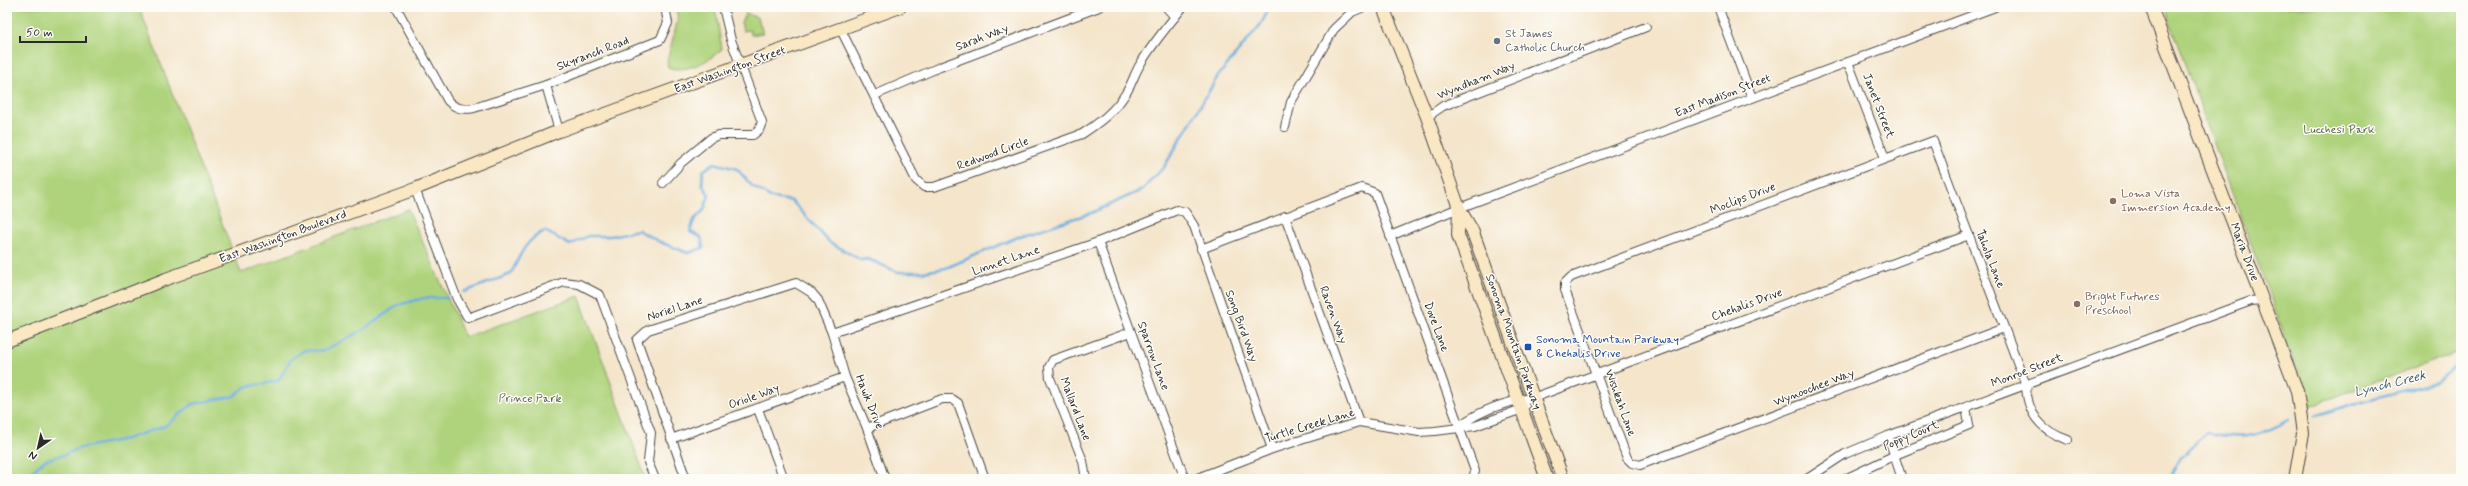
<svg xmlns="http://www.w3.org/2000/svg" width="2468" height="486" font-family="Mynerve,sans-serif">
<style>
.green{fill:#afd37c;stroke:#6d7f54}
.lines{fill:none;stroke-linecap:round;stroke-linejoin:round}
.stream{stroke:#6bade0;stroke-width:2.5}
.street-casing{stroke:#494743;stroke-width:10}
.secondary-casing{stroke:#494743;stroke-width:14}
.street{stroke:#fff;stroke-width:8}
.secondary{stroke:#fae7c3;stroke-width:12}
.worship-dot{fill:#6b7280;stroke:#fdfcf7;stroke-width:1.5}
.education-dot{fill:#8d6e63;stroke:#fdfcf7;stroke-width:1.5}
.transit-dot{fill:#1a4fb4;stroke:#fdfcf7;stroke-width:1.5}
.labels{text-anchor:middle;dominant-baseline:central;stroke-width:3;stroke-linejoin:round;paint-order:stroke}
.worship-label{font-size:12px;fill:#5b616d;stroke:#fdfcf7;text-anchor:start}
.street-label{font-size:12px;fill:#2b2b2b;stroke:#fdfcf7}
.park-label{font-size:12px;fill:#535d43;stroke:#fdfcf7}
.education-label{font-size:12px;fill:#785e54;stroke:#fdfcf7;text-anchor:start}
.transit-label{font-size:12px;fill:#164399;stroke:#fdfcf7;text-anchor:start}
.water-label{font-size:13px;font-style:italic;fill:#455f73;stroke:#fdfcf7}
</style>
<rect width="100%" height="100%" fill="#fdfcf7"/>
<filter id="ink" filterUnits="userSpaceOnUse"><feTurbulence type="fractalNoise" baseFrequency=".025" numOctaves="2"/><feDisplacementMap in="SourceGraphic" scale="8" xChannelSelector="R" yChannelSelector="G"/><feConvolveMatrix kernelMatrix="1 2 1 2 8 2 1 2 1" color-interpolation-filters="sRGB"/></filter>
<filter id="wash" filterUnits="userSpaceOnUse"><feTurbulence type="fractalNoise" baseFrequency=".012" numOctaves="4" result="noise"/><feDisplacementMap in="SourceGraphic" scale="16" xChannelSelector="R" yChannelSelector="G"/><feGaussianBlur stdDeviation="0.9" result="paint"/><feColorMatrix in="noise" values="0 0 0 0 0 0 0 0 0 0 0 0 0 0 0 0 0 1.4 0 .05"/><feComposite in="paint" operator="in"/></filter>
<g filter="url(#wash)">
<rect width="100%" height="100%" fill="#f4e5cb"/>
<g class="green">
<polygon points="7,7 139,7 241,273 408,209 465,337 579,296 646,479 19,479 7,464"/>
<path d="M 676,7 L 715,7 L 722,49 C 710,61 684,74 668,67 L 667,61 L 678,19 Z"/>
<polygon points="2164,7 2461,7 2461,351 2310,406"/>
<polygon points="746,13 758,18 763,33 751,35 750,30 743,31 741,22"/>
</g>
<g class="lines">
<g class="stream">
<path d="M 464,292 L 511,274 C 520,255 525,240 545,231 L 570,245 L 588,236 L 611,236 L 638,230 L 660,242 L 688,253 L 703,248 L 701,237 L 690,232 L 694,220 L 704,210 L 709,195 L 702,184 L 703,171 L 714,163 L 737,169 L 752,186 L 772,198 L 792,201 L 829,242 L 861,260 L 868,259 L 898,272 L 923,272 L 946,268 L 1020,236 L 1091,213 L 1142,190 L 1164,167 L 1218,76 L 1261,24 L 1270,7"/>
<polyline points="2315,416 2362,401 2438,382 2461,358"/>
<polyline points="7,477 25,478 45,460 64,455 80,448 126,439 165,426 193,404 234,396 245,387 278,381 291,359 305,350 323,351 363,330 398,305 424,298 448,298"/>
<path d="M 2169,479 L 2180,459 L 2205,433 C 2244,439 2254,439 2289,420"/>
</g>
</g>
</g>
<g filter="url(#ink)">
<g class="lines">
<defs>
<g id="street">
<path d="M 396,7 L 448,101 C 456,109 463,110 474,108 L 546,85"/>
<polyline points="1166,7 1175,17"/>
<polyline points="1718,7 1752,98"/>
<path d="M 841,30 L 916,180 L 924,187 L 934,187 L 1082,134 C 1099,123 1115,111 1126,93 C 1132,84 1135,72 1141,63 C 1153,43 1168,25 1183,7"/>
<polyline points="1848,62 1885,158"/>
<polyline points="875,95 940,67 1099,7"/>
<polyline points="1427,117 1443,106 1646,27"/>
<polyline points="1285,127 1291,102 1334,29 1352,12 1364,7"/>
<polyline points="559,131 546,85 660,40 668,23 665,7"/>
<polyline points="663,183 681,163 711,138 719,135 753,135 759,130 762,122 731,40 723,7"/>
<polyline points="415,189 457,299 468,318 564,282 579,284 600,295 651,433 648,462 655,479"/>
<polyline points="1285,216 1359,422"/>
<polyline points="1390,236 1459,208 1995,7"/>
<polyline points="1098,242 1185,479"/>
<polyline points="1201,249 1362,188 1375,193 1475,471 1473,479"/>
<path d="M 2004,328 L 1640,465 L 1632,463 L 1627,458 L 1565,290 L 1565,283 L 1571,277 L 1933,141 L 2026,385 C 2027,414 2041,431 2068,440"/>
<polyline points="832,333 1098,242 1177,210 1185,212 1194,226 1272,449"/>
<polyline points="758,409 784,479"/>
<path d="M 1459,426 C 1480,411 1507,401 1533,398 L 1969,235"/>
<polyline points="867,428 942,399 952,399 958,403 985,479"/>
<polyline points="1888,436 1902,479"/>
<polyline points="671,439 845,377"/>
<polyline points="686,479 637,340 648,330 796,283 812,293 818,300 832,333 845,377 867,428 885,479"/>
<polyline points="1086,479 1083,461 1050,378 1049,367 1053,360 1131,332"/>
<polyline points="1195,479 1272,449 1359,422 1419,432 1435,431 1475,426 1522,409 1525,406"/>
<polyline points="1807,479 1845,454 1888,436 2251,301 2262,300"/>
<polyline points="1845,479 1895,455 1969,425 1966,407"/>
</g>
<g id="secondary">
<polyline points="1383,7 1427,117 1459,208 1472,230 1563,479"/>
<polyline points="2151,7 2297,391 2303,433 2295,479"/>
<polyline points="1459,209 1458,235 1547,479"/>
<polyline points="7,341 166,279 415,189 559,131 900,7"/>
</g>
</defs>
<use href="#street" class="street-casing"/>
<use href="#secondary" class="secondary-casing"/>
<use href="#street" class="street"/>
<use href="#secondary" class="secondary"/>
</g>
</g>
<circle class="worship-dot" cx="1497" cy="41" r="4"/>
<g class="education-dot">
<circle cx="2113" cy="201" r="4"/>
<circle cx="2077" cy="304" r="4"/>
</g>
<rect class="transit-dot" x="1524" y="343" width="8" height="8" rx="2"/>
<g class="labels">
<g class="worship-label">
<text x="1505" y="34">St James<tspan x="1505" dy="14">Catholic Church</tspan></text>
</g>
<g class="street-label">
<text transform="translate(982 38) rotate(-21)">Sarah Way</text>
<text transform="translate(593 54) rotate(-21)">Skyranch Road</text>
<text transform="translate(730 70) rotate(-20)">East Washington Street</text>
<text transform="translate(1476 81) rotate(-22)">Wyndham Way</text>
<text transform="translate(1723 96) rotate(-21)">East Madison Street</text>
<text transform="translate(1878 106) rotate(69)">Janet Street</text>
<text transform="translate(993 154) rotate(-20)">Redwood Circle</text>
<text transform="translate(1743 199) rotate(-21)">Moclips Drive</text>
<text transform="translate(283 237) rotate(-20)">East Washington Boulevard</text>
<text transform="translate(2244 252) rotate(69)">Maria Drive</text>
<text transform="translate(1990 259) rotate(69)">Tahola Lane</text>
<text transform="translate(1006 261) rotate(-19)">Linnet Lane</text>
<text transform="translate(1747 305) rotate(-20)">Chehalis Drive</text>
<text transform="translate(675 309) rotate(-18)">Noriel Lane</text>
<text transform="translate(1333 315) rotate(70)">Raven Way</text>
<text transform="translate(1241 326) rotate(70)">Song Bird Way</text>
<text transform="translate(1436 327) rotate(70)">Dove Lane</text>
<text transform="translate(1513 342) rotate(70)">Sonoma Mountain Parkway</text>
<text transform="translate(1153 356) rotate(70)">Sparrow Lane</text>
<text transform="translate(2027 371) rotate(-21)">Monroe Street</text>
<text transform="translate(1814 388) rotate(-21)">Wynoochee Way</text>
<text transform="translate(754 397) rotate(-20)">Oriole Way</text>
<text transform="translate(869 402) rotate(68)">Hawk Drive</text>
<text transform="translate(1620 403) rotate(70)">Wishkah Lane</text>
<text transform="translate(1075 409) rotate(69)">Mallard Lane</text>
<text transform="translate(1310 426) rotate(-17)">Turtle Creek Lane</text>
<text transform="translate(1911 436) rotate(-23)">Poppy Court</text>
</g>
<g class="park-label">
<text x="2339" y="130">Lucchesi Park</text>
<text x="530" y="399">Prince Park</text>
</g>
<g class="education-label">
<text x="2121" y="194">Loma Vista<tspan x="2121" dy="14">Immersion Academy</tspan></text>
<text x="2085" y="297">Bright Futures<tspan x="2085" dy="14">Preschool</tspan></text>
</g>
<g class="transit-label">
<text x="1536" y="340">Sonoma Mountain Parkway<tspan x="1536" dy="14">&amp; Chehalis Drive</tspan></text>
</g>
<g class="water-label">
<text transform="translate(2390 384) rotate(-14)">Lynch Creek</text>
</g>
</g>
<rect width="2468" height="486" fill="none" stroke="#fdfcf7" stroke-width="24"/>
<g transform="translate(38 448) rotate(214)" stroke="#fdfcf7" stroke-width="3" paint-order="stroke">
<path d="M0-3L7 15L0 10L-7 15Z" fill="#2b2b2b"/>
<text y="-6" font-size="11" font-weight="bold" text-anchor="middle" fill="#2b2b2b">N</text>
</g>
<path d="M20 36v6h66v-6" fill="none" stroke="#2b2b2b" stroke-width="2"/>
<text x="26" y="36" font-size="12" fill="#2b2b2b" stroke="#fdfcf7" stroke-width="3" paint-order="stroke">50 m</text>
</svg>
